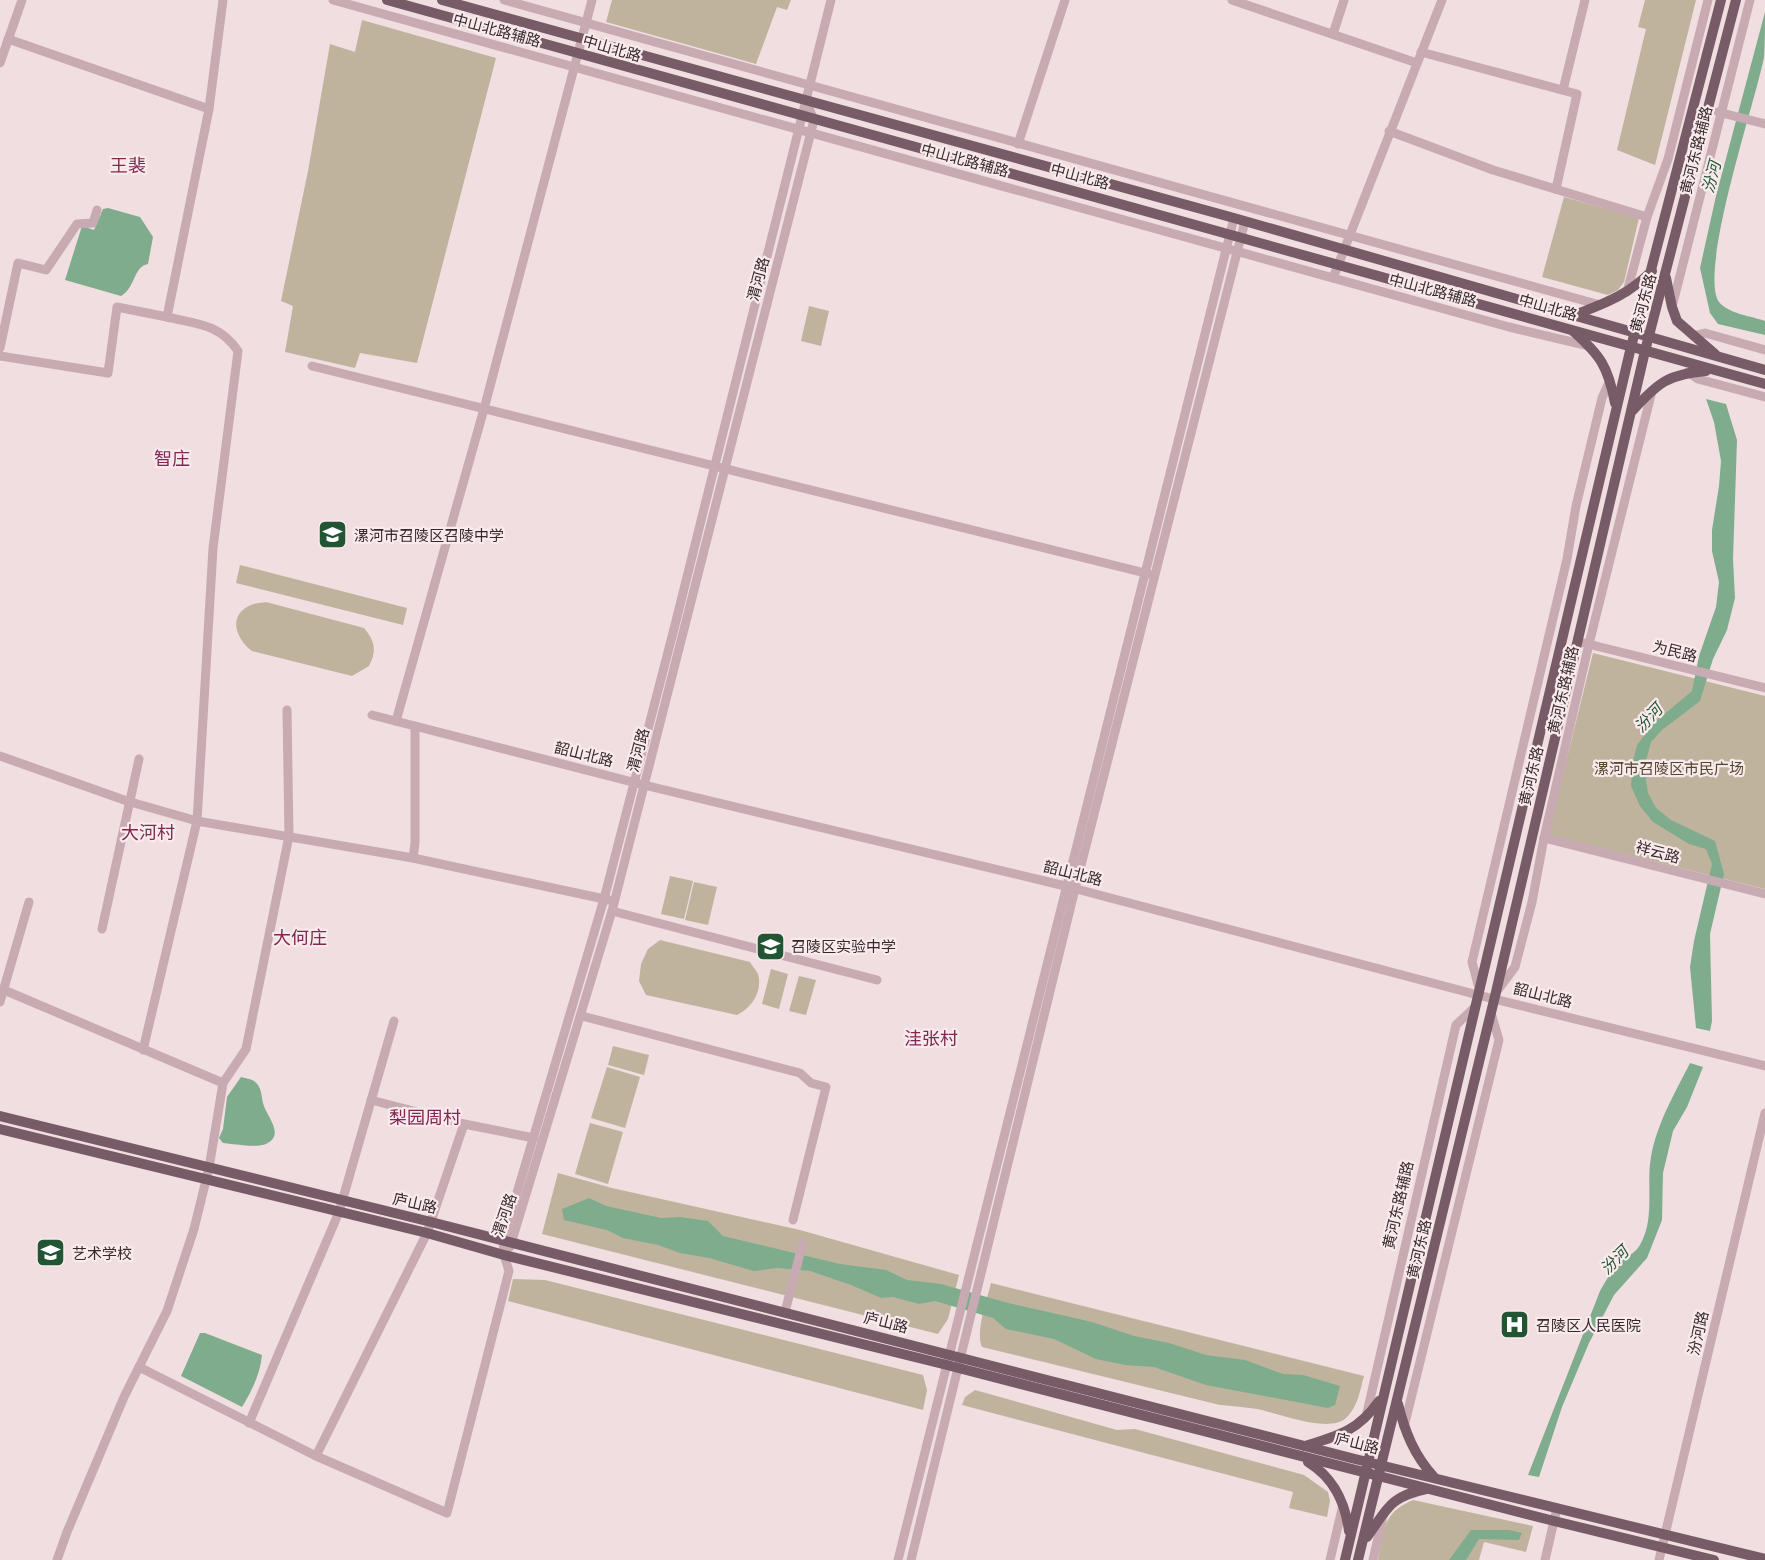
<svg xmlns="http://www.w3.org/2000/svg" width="1765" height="1560" font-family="'Archivo Narrow','Noto Sans SC',sans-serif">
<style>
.green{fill:#bfb39e}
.water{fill:#7eac8d}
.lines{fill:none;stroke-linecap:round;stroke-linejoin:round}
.minor{stroke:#c8aab2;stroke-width:9}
.major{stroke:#775b66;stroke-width:10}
.labels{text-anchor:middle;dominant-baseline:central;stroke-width:4.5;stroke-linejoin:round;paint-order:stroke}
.street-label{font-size:15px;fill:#36292e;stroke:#f9eaec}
.poi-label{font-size:15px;fill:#36292e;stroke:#f9eaec;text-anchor:start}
.park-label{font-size:15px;fill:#53462e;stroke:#f9eaec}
.water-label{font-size:16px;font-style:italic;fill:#215533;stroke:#f9eaec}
.quarter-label{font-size:18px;fill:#802752;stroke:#f9eaec}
</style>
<rect width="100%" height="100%" fill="#f1dee1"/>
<g class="green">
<polygon points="612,0 791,0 787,10 777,7 756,64 606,22"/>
<polygon points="1645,0 1696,0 1655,165 1617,150 1646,29 1638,27"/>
<polygon points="362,20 496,58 417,363 360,353 355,368 285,352 293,306 281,301 308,171 330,44 355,52"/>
<polygon points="1564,197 1639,218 1624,282 1618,290 1608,295 1542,277"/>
<polygon points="809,306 829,311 821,346 801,341"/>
<polygon points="240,565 407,608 403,625 236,583"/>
<path d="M 266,602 L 364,628 C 375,641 377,651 369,666 L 352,676 L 252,651 C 237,640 228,618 247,607 C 253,603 260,603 266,602 Z"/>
<polygon points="1593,653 1765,696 1765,889 1548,835"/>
<polygon points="670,876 693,881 684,919 661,914"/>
<polygon points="694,882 717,887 708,925 685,920"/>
<path d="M 660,940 L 750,962 C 752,966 757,971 758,974 C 763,992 751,1008 737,1015 L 646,995 L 639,981 L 641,964 L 648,949 Z"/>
<polygon points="771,969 788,974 779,1009 762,1004"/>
<polygon points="799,976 816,980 806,1015 789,1011"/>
<polygon points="613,1046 649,1055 644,1075 608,1065"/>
<polygon points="607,1067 640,1077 625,1128 591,1118"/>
<polygon points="590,1123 623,1132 608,1184 575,1174"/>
<polygon points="558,1173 612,1188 800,1230 959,1275 948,1319 938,1334 542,1234"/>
<polygon points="513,1279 545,1280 923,1375 927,1390 923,1410 508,1301"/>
<path d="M 991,1283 L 1364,1376 C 1360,1390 1358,1407 1346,1418 C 1329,1434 1278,1413 1257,1409 C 1245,1407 1232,1406 1220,1405 L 982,1347 C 975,1332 987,1300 991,1283 Z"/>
<polygon points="975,1390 1117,1430 1135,1429 1304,1475 1328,1492 1330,1501 1327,1517 1289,1508 1293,1492 962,1405 965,1397"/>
<path d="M 1413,1500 L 1533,1526 L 1526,1552 L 1484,1542 L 1479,1560 L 1378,1560 C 1384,1530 1382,1513 1413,1500 Z"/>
</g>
<g class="water">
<path d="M 1765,12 C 1765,26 1765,43 1764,57 C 1756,100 1698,271 1719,302 C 1729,314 1751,316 1765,321 L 1765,335 L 1718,324 L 1710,313 L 1700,268 L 1716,196 Z"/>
<path d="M 108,208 L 140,217 L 153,237 L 148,264 C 133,267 136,287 121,296 L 65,280 L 82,226 L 94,230 L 103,209 Z"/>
<polygon points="1706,399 1726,404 1737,440 1733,559 1735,598 1727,630 1713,659 1700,701 1662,730 1651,742 1644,768 1648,793 1656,808 1671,820 1715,841 1724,874 1710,934 1712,1021 1710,1031 1696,1028 1690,967 1694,941 1712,864 1706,849 1689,844 1653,822 1640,806 1631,786 1633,761 1637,745 1655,722 1692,691 1699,656 1716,607 1719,582 1712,551 1712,530 1719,486 1721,461 1714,422"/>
<path d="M 1690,1063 L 1703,1067 L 1687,1107 L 1673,1131 L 1663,1173 L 1662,1220 L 1647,1258 L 1614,1295 L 1589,1343 L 1562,1407 L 1539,1477 L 1528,1475 L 1600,1291 C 1606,1281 1612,1269 1621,1261 C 1629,1255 1636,1253 1641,1243 C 1655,1218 1646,1184 1651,1157 C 1657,1123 1675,1093 1690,1063 Z"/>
<path d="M 241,1077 C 245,1078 251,1079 254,1081 C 262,1087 261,1095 263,1103 C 266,1116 286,1135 266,1144 C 257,1148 233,1144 223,1143 L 219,1138 L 223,1129 L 227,1097 Z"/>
<polygon points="589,1198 606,1206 661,1218 680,1217 708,1221 723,1236 840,1264 886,1270 907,1280 941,1284 1008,1303 1092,1322 1134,1336 1169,1343 1206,1355 1245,1360 1283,1374 1303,1375 1340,1386 1335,1405 1328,1408 1206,1385 1154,1367 1125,1365 1096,1359 1054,1339 1006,1329 993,1318 935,1301 919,1304 893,1297 881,1298 851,1285 810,1271 777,1268 754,1271 709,1258 680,1253 658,1245 623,1238 607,1230 564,1220 562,1209"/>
<path d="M 200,1333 L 205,1333 L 262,1355 C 260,1374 252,1391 242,1407 L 181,1376 Z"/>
<polygon points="1471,1530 1509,1530 1522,1533 1519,1540 1479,1539 1466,1560 1449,1560"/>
</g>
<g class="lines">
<g class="minor">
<polyline points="333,0 1509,327 1589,346"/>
<polyline points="504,0 1600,305"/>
<polyline points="1232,0 1417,63"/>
<polyline points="1333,34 1344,0"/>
<polyline points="8,39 209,109"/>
<polyline points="1421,52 1577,94 1556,189"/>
<polyline points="0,63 22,0"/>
<polyline points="1563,90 1585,0"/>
<polyline points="1718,112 1765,124"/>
<polyline points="1389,131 1493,170 1647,217"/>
<polyline points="1018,144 1065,0"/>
<polyline points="1333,278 1442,0"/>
<polyline points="1627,292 1647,217 1668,159 1708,0"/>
<polyline points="1672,307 1750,0"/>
<polyline points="1693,336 1705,333 1765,350"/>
<polyline points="0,348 18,263 46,270 77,224 93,223 97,210"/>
<polyline points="0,356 108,373 117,307 167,317 209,109 223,0"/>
<polyline points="312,366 1149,574"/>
<polyline points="1688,372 1698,379 1765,397"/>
<polyline points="1584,643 1765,688"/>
<polyline points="372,715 644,785 1065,886 1478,995 1765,1066"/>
<polyline points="396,721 484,409 592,0"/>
<polyline points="0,756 127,801 197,821 413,858 609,900"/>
<polyline points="1544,838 1765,894"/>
<polyline points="413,858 415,843 415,726"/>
<polyline points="612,911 877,980"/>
<polyline points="102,929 139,759"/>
<polyline points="1479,988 1472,962 1567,559 1576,506 1602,398 1610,380"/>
<polyline points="4,990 223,1083"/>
<polyline points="1497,991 1515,967 1532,902 1544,838 1589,644 1652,391"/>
<polyline points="0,1002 29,902"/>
<polyline points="582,1016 800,1073 811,1083 826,1087 793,1220"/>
<path d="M 143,1050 L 197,821 L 213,548 L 238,351 C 220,324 197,324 167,317"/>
<polyline points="371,1100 464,1124 534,1138"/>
<polyline points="510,1247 612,911 814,120 806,101"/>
<polyline points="785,1312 803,1242"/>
<polyline points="139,1367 316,1456 447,1513 509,1271 504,1255 503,1240 604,899 675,625 831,0"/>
<polyline points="1366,1417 1456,1025 1475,1007"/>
<polyline points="249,1423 339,1212 394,1021"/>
<polyline points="1404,1427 1499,1040 1491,1013"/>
<polyline points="316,1456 427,1233 464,1124"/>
<polyline points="57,1560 67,1532 124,1397 167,1311 194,1229 209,1168 223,1083 246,1049 289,836 287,710"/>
<polyline points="898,1560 1234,218"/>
<polyline points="911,1560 1075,889 1245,221"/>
<polyline points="1330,1560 1343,1505"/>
<polyline points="1373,1560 1383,1516"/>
<polyline points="1545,1560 1557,1508"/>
<polyline points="1659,1560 1765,1113"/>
</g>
<g class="major">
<path d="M 387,0 C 846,129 1307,253 1765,384"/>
<polyline points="442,0 1234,218 1765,370"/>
<polyline points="1666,278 1672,307 1677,321 1715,354"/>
<path d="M 1575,315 C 1608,302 1626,296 1652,271"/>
<path d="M 1573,331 C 1600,355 1608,366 1615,403"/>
<path d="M 1633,410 C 1658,383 1668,374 1706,371"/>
<polyline points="0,1116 431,1222 1355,1459 1765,1559"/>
<polyline points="0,1129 427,1233 504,1255 947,1365 1554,1521 1714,1560"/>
<path d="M 1398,1404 C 1405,1432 1414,1455 1434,1477"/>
<path d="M 1305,1446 C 1338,1436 1358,1431 1379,1401"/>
<path d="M 1308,1462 C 1334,1478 1345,1502 1349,1531"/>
<path d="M 1367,1537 C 1388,1508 1389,1497 1426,1489"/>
<polyline points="1345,1560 1631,347 1721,0"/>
<polyline points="1358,1560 1496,992 1645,351 1736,0"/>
</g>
</g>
<defs>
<symbol id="school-square" viewBox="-11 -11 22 22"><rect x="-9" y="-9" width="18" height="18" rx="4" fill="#215533" stroke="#f9eaec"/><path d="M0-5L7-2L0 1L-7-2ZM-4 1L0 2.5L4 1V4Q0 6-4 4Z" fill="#fff"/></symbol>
<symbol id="hospital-square" viewBox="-11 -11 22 22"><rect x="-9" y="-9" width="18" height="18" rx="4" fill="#215533" stroke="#f9eaec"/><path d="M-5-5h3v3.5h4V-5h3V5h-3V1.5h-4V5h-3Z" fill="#fff"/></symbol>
</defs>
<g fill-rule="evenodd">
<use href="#school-square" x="316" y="518" width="33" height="33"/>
<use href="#school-square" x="754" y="930" width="33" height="33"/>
<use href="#school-square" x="34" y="1236" width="33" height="33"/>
<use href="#hospital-square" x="1498" y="1308" width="33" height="33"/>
</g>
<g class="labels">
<g class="street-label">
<text transform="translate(497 30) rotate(15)">中山北路辅路</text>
<text transform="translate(612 48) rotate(16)">中山北路</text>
<text transform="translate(1696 150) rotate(-76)">黄河东路辅路</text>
<text transform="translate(965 160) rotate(15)">中山北路辅路</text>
<text transform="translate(1080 176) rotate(15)">中山北路</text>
<text transform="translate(758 279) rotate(-75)">渭河路</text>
<text transform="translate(1433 290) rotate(15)">中山北路辅路</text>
<text transform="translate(1643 303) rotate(-75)">黄河东路</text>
<text transform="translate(1548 307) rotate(16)">中山北路</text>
<text transform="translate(1675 651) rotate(14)">为民路</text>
<text transform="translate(1563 690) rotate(-77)">黄河东路辅路</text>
<text transform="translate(638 750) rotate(-75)">渭河路</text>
<text transform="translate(584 754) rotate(14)">韶山北路</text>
<text transform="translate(1531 776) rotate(-77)">黄河东路</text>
<text transform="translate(1658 852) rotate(15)">祥云路</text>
<text transform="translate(1073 873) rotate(14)">韶山北路</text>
<text transform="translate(1543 995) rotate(14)">韶山北路</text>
<text transform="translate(415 1203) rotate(13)">庐山路</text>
<text transform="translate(1398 1205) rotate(-77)">黄河东路辅路</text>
<text transform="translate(504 1215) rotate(-71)">渭河路</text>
<text transform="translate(1419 1249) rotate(-77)">黄河东路</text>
<text transform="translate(886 1322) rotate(14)">庐山路</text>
<text transform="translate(1698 1333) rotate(-77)">汾河路</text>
<text transform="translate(1357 1443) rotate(14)">庐山路</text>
</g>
<g class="poi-label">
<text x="354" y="535">漯河市召陵区召陵中学</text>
<text x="791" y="946">召陵区实验中学</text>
<text x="72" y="1253">艺术学校</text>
<text x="1536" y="1325">召陵区人民医院</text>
</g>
<g class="park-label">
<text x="1669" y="768">漯河市召陵区市民广场</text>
</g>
<g class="water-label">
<text transform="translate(1711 177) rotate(-75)">汾河</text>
<text transform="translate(1648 718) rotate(-47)">汾河</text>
<text transform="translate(1614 1260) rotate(-45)">汾河</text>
</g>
<g class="quarter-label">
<text x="128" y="165">王裴</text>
<text x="172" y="458">智庄</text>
<text x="148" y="832">大河村</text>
<text x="300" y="937">大何庄</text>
<text x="931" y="1038">洼张村</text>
<text x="425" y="1117">梨园周村</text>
</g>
</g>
</svg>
